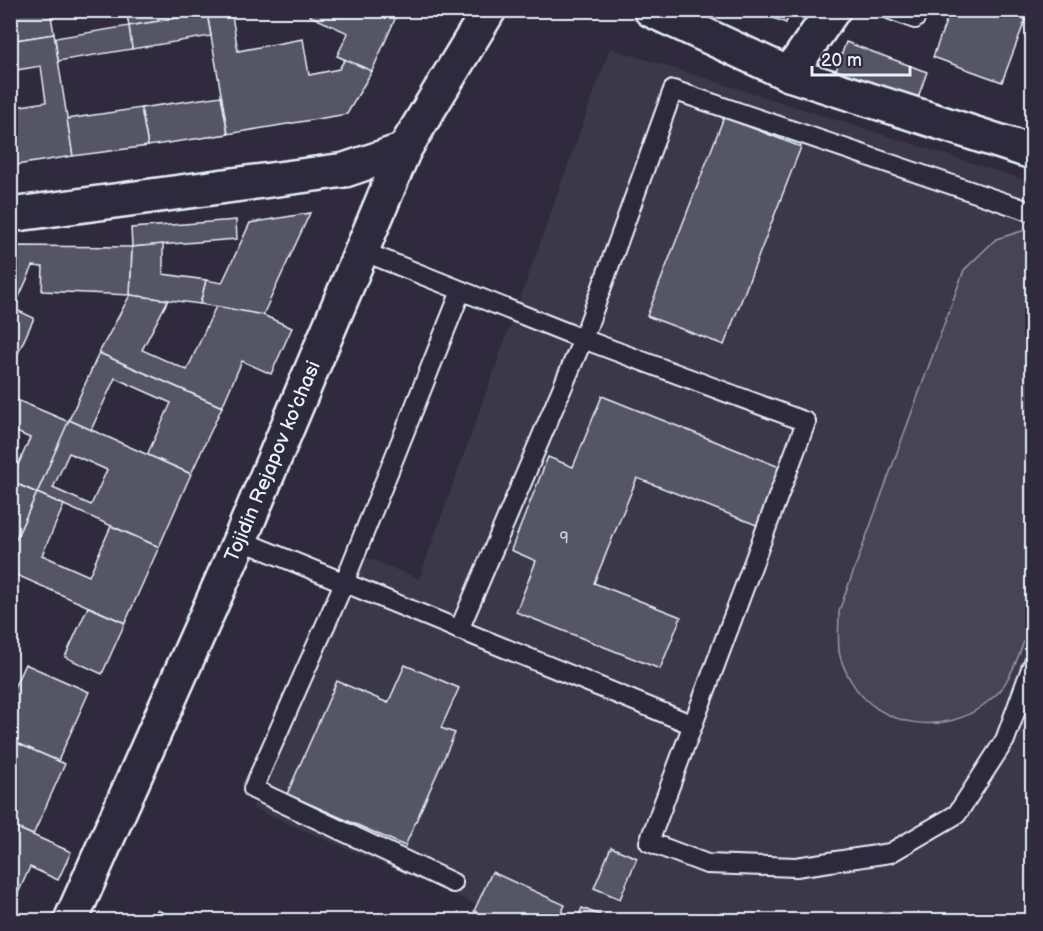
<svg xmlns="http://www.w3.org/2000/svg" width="1043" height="931" font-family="'Balsamiq Sans',sans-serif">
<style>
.built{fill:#3b3749}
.green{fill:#464455;stroke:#979aa6;stroke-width:1.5}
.building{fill:#575565;stroke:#e8f1f8;stroke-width:1.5;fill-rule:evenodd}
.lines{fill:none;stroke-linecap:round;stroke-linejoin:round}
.service-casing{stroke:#e8f1f8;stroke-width:22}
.minor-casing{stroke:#e8f1f8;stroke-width:38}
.tertiary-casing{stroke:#e8f1f8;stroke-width:38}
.service{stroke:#2f2a3d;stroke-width:18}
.minor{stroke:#2f2a3d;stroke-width:33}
.tertiary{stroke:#2f2a3d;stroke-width:33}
.labels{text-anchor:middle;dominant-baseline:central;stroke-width:4.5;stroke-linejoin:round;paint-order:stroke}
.number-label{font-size:16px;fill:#c4cad3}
.street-label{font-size:20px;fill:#e8f1f8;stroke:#2f2a3d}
</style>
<rect width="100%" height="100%" fill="#2f2a3d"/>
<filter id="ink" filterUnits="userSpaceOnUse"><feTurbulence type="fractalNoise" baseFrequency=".0167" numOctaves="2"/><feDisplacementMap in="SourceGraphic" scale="12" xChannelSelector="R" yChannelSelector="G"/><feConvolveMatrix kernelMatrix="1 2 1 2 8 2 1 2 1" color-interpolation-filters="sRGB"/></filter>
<g filter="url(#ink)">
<polygon class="built" points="610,48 1032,182 1032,920 512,920 252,808 359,554 419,579"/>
<path class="green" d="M 1032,228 L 1032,616 C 1024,641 1016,669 1000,691 C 996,695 991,699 986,703 C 946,737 878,728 851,681 C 847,674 842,664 840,656 C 837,646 839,623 839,611 L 964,270 L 996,239 Z"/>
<g class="building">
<polygon points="10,10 50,10 54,34 10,41"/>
<polygon points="126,10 207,10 207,13 129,26"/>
<polygon points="222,10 231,10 238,51 303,39 309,75 339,69 345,59 372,71 347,114 228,134 207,13"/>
<polygon points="313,10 399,10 372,71 337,56 348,33 310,16"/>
<polygon points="753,10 791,10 786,23"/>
<polygon points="950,10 1029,10 1002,82 933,57"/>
<polygon points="207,13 211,36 132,49 129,26"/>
<polygon points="129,26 132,49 58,61 55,38"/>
<polygon points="54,34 73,156 10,166 10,108 46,102 41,66 10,71 10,41"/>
<polygon points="846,42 927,72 916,103 835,73"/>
<polygon points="221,96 228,134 148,146 141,108"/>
<polygon points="141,108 148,146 73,156 67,119"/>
<polygon points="724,117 801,147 724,345 647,316"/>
<polygon points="310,213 263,315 200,304 206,280 222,283 250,223"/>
<polygon points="236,220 237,239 132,247 131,228"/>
<polygon points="163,244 163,274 206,280 200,304 130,295 132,247"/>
<polygon points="16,246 132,247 130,295 42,291 43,267 33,266 14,308 10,307 10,259"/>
<polygon points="130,295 168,300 142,350 187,370 216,306 263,315 292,328 271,374 242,361 222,407 99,353"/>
<polygon points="10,307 34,318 10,371"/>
<polygon points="99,353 222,407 191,474 147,455 171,403 115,378 91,430 69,420"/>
<polygon points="602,396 782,468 759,526 637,478 594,583 681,617 660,669 516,612 536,561 511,550 548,457 573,467"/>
<polygon points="10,397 69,422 37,493 11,481 30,438 10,429"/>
<path d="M 69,420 L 191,474 L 159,547 L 37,493 ZM 69,453 L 107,470 L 91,505 L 53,488 Z"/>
<polygon points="10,481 37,493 10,552"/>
<polygon points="37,493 64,505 42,555 89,576 111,526 159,547 125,623 10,572 10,552"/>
<polygon points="88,607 125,623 102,674 65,657"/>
<polygon points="25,664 89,692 58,761 10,740 10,691 12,692"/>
<polygon points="405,665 459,688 441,728 455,733 405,846 287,794 337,681 388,703"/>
<polygon points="10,740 65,764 33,835 10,825"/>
<polygon points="10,825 71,852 58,880 30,867 10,911"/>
<polygon points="611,847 637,858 620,899 594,888"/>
<polygon points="492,872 565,905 558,920 496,920 474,911"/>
<polygon points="582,908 612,920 577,920"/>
<polygon points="157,910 181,920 153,920"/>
</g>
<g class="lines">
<defs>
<g id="service">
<polyline points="891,10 915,19 918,10"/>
<polyline points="1032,212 673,90 583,339 806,422 649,842 707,864 796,867 890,853 957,814 1005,740 1032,666"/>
<polyline points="362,251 583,339 459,630"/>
<polyline points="240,540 693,725"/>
<polyline points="453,883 253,789 344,583 461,291"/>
</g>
<g id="minor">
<polyline points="651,10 789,74 1032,152"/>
<polyline points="789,74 833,10"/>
<polyline points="10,215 345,170 404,150"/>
</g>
<g id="tertiary">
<path id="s1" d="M 71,920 L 240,540 L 404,150 L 489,10"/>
</g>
</defs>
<use href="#service" class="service-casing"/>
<use href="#minor" class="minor-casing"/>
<use href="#tertiary" class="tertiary-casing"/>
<use href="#service" class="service"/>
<use href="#minor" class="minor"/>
<use href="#tertiary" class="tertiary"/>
</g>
</g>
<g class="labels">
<g class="number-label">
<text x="564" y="538">9</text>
</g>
<g class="street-label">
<text stroke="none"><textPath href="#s1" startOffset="501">Tojidin Rejapov ko'chasi</textPath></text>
</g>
</g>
<rect width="1043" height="931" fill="none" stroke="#2f2a3d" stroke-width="36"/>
<rect x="18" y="18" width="1007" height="895" fill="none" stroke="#e8f1f8" stroke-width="2" filter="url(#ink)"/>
<path d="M812 66v9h98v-9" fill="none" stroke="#e8f1f8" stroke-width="3"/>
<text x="821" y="66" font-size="18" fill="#e8f1f8" stroke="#2f2a3d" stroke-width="4.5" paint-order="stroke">20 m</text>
</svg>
